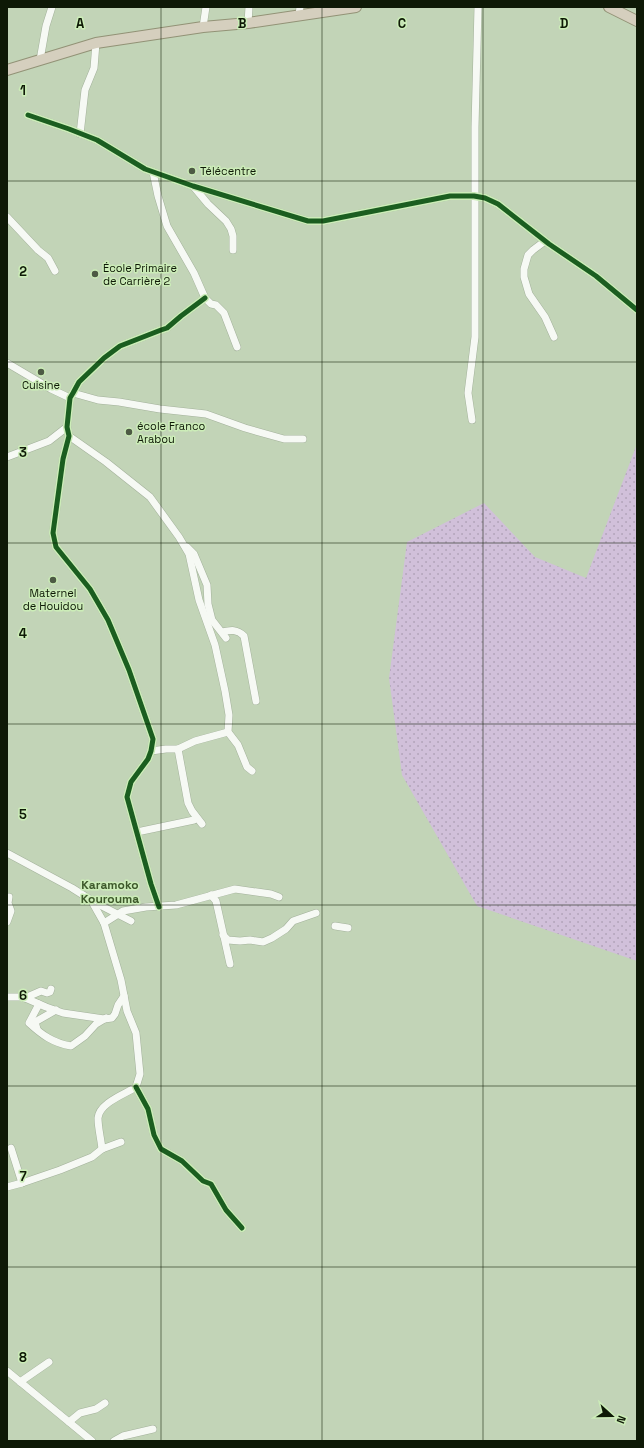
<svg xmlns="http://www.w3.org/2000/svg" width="644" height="1448" font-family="'Space Grotesk',sans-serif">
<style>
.grass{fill:url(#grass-dots)}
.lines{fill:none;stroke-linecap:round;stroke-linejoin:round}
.minor-casing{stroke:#a3b19b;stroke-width:8}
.highway-casing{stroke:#929276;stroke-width:12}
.minor{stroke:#f6f9f4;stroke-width:7}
.highway{stroke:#d5cfbe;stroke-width:10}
.cycleway-casing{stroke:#ccedb8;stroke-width:8}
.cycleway{stroke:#1b5e20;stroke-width:5}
.grid{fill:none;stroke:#0e1906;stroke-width:1;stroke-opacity:0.55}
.poi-dot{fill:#4d5a44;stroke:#ccedb8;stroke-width:1.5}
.labels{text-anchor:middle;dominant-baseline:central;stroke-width:3;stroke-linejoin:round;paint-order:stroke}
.poi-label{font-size:11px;fill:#0e1906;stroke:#ccedb8;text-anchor:start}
.neighbourhood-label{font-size:12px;font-weight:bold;fill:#3e592b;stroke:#ccedb8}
.grid-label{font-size:13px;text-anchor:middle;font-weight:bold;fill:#0e1906;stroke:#ccedb8;stroke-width:3;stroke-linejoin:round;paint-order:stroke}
</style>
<defs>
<pattern id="grass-dots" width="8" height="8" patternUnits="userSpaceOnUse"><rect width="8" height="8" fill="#d1c0da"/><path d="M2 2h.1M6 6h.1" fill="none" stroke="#b2a4ba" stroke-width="1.8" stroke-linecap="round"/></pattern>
</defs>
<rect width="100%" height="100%" fill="#c2d4b7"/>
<polygon class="grass" points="637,444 637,961 477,906 402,775 389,678 407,542 484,503 535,557 586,578"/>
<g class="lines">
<defs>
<g id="minor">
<polyline points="299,15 300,7"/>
<polyline points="248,23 249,7"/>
<polyline points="203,27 206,7"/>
<polyline points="40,60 46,26 52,7"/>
<polyline points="28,115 69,129 97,140 145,169 193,186 308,221 323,221 450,196 474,196 485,198 498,204 549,244 596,276 637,310"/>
<polyline points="80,134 85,90 94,68 96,43"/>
<polyline points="153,172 158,196 167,226 194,273 205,298 211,304 216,305 224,313 237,347"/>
<polyline points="193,186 208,204 226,221 231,229 233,236 233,250"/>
<polyline points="7,217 38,250 48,258 55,271"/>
<polyline points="545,241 533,250 528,255 524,269 524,277 529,294 545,317 554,337"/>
<polyline points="7,363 51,389 70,398"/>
<polyline points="73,393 98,400 119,402 160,409 206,414 245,428 284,439 303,439"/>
<polyline points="472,420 468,393 475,337 475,127 478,7"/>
<polyline points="69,436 106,462 150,497 179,537 189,554 199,600 215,645 225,691 229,715 228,732 238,745 247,767 252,771"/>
<polyline points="7,457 49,441 67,427"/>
<polyline points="187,547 194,554 207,585 208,604 212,620 226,638"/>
<path d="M 222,632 C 231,630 237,629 244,636 L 256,701"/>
<polyline points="178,749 188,803 192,811 202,824"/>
<polyline points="151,751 166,749 178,749 195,741 228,732"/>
<polyline points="137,832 194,820"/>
<path d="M 7,853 L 72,888 L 91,900 L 104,923 L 121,980 L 127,1011 L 136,1033 L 140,1074 L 136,1087 C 125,1094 99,1103 98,1118 C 98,1128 101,1139 102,1149"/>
<polyline points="211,895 216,901 230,964"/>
<polyline points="92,901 131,921"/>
<polyline points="159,907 151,884 127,797 131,782 148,759 151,751 153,739 129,670 108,620 90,589 56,547 53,533 63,459 69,436 67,427 70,398 73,393 79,382 104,358 120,346 161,330 167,328 181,316 205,298"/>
<polyline points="7,922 11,911 8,903 9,897"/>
<polyline points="104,923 123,911 146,907 176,905 235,889 271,894 279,897"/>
<polyline points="335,926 348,928"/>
<polyline points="223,935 228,940 240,941 250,940 263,942 272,938 286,929 293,921 316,913"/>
<polyline points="7,997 23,997 46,1007 63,1013 104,1019 112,1018 115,1014 118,1005 124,996"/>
<polyline points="25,998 41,991 47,993 50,992 51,989"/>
<path d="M 39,1004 L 29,1023 C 42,1035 53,1043 71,1046 L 85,1036 L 96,1024 L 106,1018"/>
<polyline points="37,1029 35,1022 56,1010"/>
<polyline points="136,1087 148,1109 154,1135 161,1149 182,1161 203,1181 211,1184 226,1210 242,1228"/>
<polyline points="11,1148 22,1183"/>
<polyline points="7,1187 22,1183 60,1170 92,1157 102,1149 121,1142"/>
<polyline points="7,1371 92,1441"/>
<polyline points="20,1382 49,1362"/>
<polyline points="69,1422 80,1413 96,1409 105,1403"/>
<polyline points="114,1441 123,1436 153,1429"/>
</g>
<g id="highway">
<polyline points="609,7 637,21"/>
<polyline points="7,70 96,43 203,27 248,23 356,7"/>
</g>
</defs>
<use href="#minor" class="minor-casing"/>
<use href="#highway" class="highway-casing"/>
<use href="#minor" class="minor"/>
<use href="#highway" class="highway"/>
<defs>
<g id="cycleway">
<polyline points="28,115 69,129 97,140 145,169 193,186 308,221 323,221 450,196 474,196 485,198 498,204 549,244 596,276 637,310"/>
<polyline points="159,907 151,884 127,797 131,782 148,759 151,751 153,739 129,670 108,620 90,589 56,547 53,533 63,459 69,436 67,427 70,398 73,393 79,382 104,358 120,346 161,330 167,328 181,316 205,298"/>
<polyline points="136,1087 148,1109 154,1135 161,1149 182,1161 203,1181 211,1184 226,1210 242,1228"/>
</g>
</defs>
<use href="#cycleway" class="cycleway-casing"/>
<use href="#cycleway" class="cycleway"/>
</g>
<path class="grid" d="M 161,7 L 161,1441M 322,7 L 322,1441M 483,7 L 483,1441M 7,181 L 637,181M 7,362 L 637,362M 7,543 L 637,543M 7,724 L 637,724M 7,905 L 637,905M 7,1086 L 637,1086M 7,1267 L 637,1267"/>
<g class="poi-dot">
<circle cx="192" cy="171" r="4"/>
<circle cx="95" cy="274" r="4"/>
<circle cx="41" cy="372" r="4"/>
<circle cx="129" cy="432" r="4"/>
<circle cx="53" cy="580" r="4"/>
</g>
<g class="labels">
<g class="poi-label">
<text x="200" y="171">Télécentre</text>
<text x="103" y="268">École Primaire<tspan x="103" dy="13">de Carrière 2</tspan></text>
<text x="41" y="385" text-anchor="middle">Cuisine</text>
<text x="137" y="426">école Franco<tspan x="137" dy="13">Arabou</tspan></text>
<text x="53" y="593" text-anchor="middle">Maternel<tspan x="53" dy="13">de Houidou</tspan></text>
</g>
<g class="neighbourhood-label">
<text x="110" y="885">Karamoko<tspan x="110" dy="14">Kourouma</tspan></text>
</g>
</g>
<g class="grid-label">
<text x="80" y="28">A</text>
<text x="242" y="28">B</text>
<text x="402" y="28">C</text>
<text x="564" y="28">D</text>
<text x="23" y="95">1</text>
<text x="23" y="276">2</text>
<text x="23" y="457">3</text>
<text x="23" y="638">4</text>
<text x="23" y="819">5</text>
<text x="23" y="1000">6</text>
<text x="23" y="1181">7</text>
<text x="23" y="1362">8</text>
</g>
<rect width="644" height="1448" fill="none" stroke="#0e1906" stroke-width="16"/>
<g transform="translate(612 1416) rotate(111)" stroke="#ccedb8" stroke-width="3" paint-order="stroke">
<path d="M0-3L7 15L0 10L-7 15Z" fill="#0e1906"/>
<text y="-6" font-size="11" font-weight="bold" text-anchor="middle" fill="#0e1906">N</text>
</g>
</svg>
